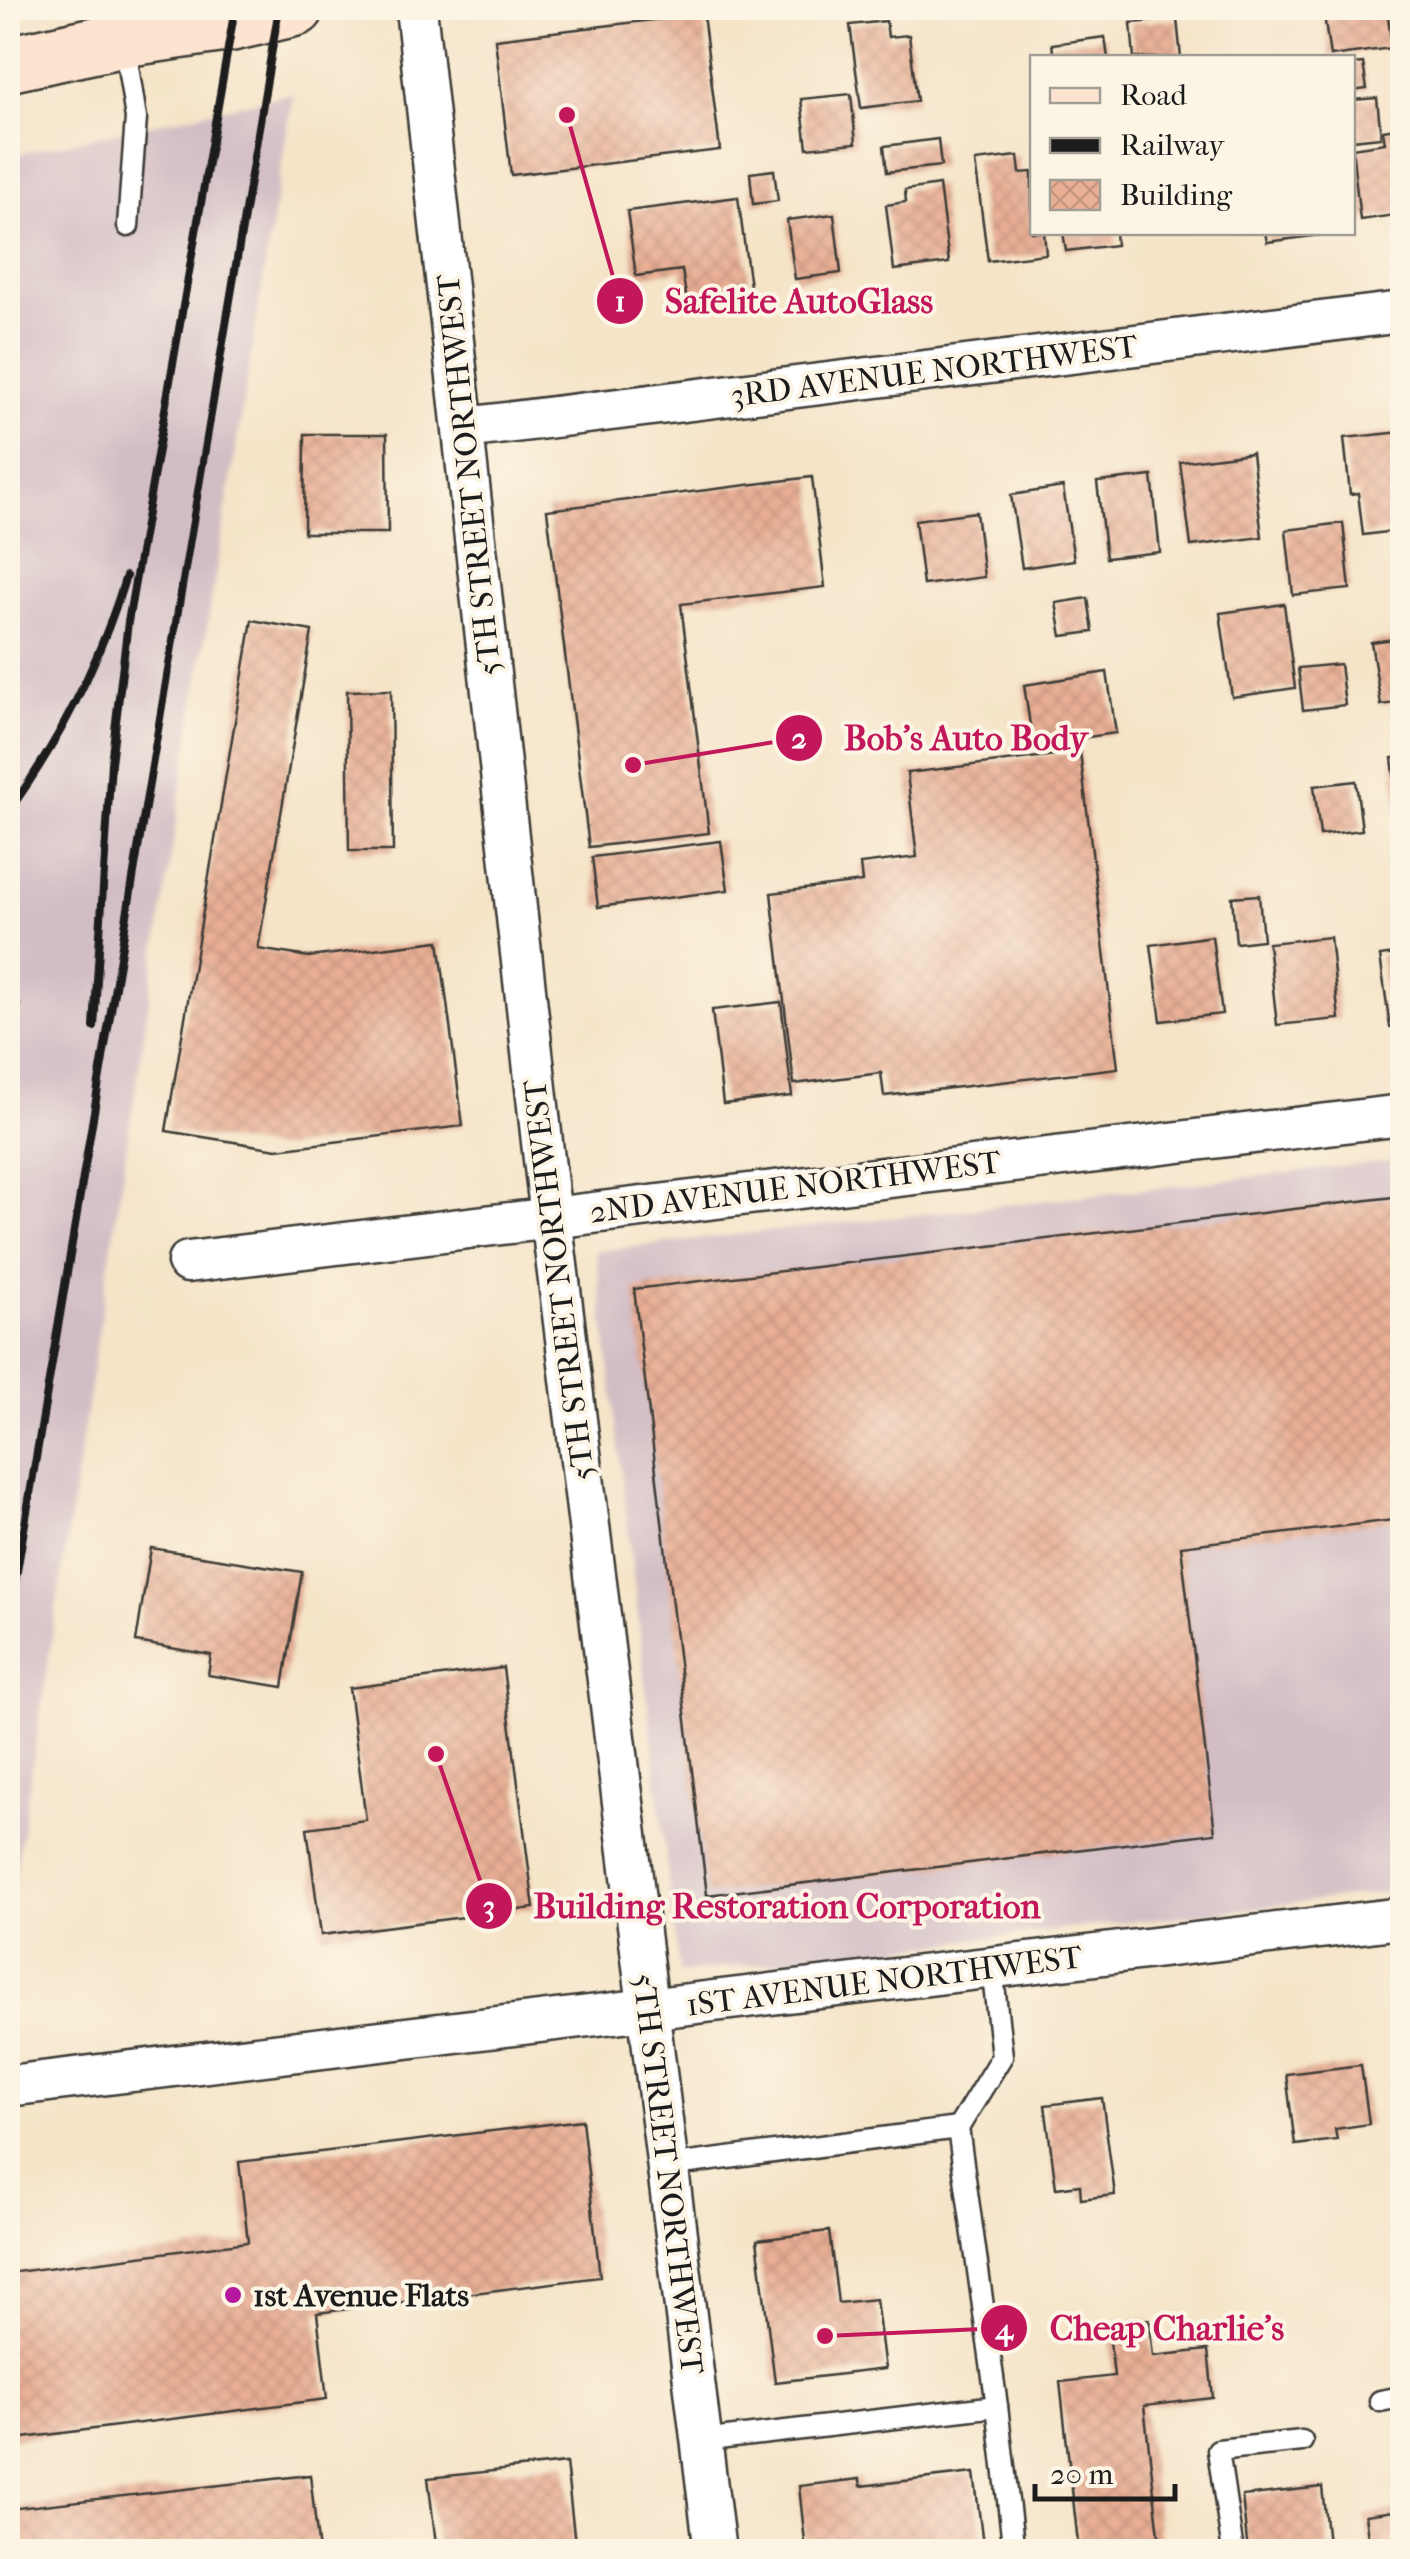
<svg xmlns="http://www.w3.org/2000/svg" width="1410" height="2559" font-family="'IM FELL French Canon',serif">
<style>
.industrial{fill:#d2bdc5}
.building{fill:url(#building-cross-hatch)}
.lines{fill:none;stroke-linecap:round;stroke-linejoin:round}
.service-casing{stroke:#3d3a36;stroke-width:25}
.minor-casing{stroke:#3d3a36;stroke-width:45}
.secondary-casing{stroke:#3d3a36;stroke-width:60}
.service{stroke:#fff;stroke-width:20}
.minor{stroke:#fff;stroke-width:40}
.secondary{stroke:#fde4d1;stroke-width:55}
.rail{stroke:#1c1c1c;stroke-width:8}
.poi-dot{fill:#b5179e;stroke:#fcf5e5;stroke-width:4}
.labels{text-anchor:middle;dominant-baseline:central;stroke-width:8;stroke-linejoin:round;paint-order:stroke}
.street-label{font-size:32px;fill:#1c1c1c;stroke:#fcf5e5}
.poi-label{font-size:32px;font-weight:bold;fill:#1c1c1c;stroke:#fcf5e5;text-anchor:start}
.leader{fill:none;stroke:#c2185b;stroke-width:4}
.callout-dot{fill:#c2185b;stroke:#fcf5e5;stroke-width:4}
.mark-label{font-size:30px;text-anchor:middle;font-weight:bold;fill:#fff}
.callout-label{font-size:35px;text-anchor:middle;font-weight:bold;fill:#c2185b;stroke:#fcf5e5;stroke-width:8;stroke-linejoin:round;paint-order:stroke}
</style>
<defs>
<pattern id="building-cross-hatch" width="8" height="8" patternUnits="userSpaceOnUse" patternTransform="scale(2.5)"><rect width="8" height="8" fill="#e9af95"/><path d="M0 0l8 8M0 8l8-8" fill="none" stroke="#c79680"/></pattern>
</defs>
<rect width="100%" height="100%" fill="#fcf5e5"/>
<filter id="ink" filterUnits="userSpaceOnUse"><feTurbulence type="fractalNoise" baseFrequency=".01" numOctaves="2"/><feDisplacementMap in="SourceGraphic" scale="20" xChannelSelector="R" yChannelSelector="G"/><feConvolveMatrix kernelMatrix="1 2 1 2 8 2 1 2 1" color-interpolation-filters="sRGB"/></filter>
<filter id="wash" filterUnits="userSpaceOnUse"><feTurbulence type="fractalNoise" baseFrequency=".0048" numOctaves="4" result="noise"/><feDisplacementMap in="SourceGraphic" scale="40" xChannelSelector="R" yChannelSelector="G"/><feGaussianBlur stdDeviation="2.25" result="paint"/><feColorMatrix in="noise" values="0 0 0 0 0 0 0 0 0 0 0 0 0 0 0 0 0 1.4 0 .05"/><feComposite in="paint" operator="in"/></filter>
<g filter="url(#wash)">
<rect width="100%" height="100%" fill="#f5e4c8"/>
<g class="industrial">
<polygon points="293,93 186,758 8,1924 8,156"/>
<polygon points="1402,1160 1402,1891 679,1973 596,1251"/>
</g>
<g id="blocks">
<g class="building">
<polygon points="1323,8 1387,8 1392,48 1330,56"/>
<polygon points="703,14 720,150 511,175 495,39"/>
<polygon points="1177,19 1181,58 1134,58 1131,23"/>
<polygon points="886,21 888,37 909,35 917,101 861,108 850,25"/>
<polygon points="1105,37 1108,58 1054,58 1052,44"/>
<polygon points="1363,63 1367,89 1352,91 1352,64"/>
<polygon points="851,94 856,143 807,148 801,99"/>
<polygon points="1377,98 1381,137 1352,140 1352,100"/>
<polygon points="1402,127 1402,214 1360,220 1352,148 1385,143 1383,130"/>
<polygon points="938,139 941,166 887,172 884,146"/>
<polygon points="1018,156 1020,173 1032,172 1032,232 1044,232 1046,254 988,261 975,161"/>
<polygon points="774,170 778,201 753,204 750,173"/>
<polygon points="939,185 949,263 894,270 886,205 906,202 905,190"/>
<polygon points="738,197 751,294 687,302 682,270 636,276 627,211"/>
<polygon points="834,214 841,273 795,279 787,220"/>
<polygon points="1063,232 1115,232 1116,245 1066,251"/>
<polygon points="1265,232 1321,232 1321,235 1267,242"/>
<polygon points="1402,432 1402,530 1363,535 1358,493 1350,494 1344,438"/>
<polygon points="305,434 387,434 388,533 304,533"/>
<polygon points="1252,453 1262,537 1191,546 1180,462"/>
<polygon points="1152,476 1160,552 1106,558 1097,482"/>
<polygon points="812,477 825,587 681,604 709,833 589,847 547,510"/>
<polygon points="1063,487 1074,560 1022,568 1011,495"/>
<polygon points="976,512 984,577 923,585 915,520"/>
<polygon points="1343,523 1350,589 1293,595 1286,530"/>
<polygon points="1088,598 1093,632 1062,636 1056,603"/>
<polygon points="1284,604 1295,688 1232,697 1220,613"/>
<polygon points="252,620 312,631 258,949 309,957 439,941 463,1126 277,1149 166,1131"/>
<polygon points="1402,638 1402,702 1381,705 1371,642"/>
<polygon points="1340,664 1345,705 1303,710 1298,668"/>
<polygon points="1107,672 1116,733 1033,745 1024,685"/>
<polygon points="391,690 393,851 349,851 347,691"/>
<polygon points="1080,752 1118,1068 884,1096 881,1073 794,1084 771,893 862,882 860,864 917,857 907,773"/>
<polygon points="1402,757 1402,820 1400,821 1392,758"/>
<polygon points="1356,781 1362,830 1320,835 1314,786"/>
<polygon points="721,841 728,890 598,907 592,857"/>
<polygon points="1259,895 1263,940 1236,943 1232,897"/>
<polygon points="1212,936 1222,1014 1161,1021 1151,945"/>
<polygon points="1330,937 1339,1019 1277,1025 1268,943"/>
<polygon points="1402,953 1402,1026 1390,1027 1380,956"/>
<polygon points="781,1002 792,1096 723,1104 712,1010"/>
<polygon points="8,1003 20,1005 10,1067 8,1067"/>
<polygon points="1402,1196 1402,1519 1181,1546 1215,1833 707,1895 634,1289"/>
<polygon points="151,1548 302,1572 283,1687 208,1675 211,1655 136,1642"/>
<polygon points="503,1668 534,1908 321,1935 307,1828 366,1820 349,1688"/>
<polygon points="1361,2065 1369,2124 1335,2129 1337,2140 1295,2145 1286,2074"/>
<polygon points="1102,2098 1115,2195 1081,2199 1080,2185 1056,2188 1045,2105"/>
<polygon points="582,2120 600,2277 317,2313 327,2399 8,2440 8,2273 248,2242 239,2162"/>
<polygon points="829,2231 838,2303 876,2299 885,2369 775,2382 757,2240"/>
<polygon points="1149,2319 1153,2356 1208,2350 1213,2398 1144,2406 1161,2552 1079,2552 1060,2382 1114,2376 1108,2323"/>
<polygon points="566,2463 576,2552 437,2552 428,2478"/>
<polygon points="974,2473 984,2552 806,2552 799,2486 860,2479 861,2486"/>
<polygon points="310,2475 319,2552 8,2552 8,2509"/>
<polygon points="1322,2487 1329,2552 1248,2552 1242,2496"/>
<polygon points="1402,2510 1402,2552 1370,2552 1365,2515"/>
</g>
</g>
</g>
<g filter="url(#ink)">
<use href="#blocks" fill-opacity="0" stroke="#3d3a36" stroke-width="2.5"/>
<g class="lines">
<defs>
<g id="service">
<polyline points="124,41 136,118 128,226"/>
<polyline points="958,2128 1002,2056 992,1967"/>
<polyline points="667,2166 958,2128 997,2406"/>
<polyline points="1380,2401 1402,2397"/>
<polyline points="701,2441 997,2406 1014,2552"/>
<polyline points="1233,2552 1218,2450 1302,2441"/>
</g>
<g id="minor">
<polyline points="416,8 543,1151 715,2552"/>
<polyline points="465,428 1402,312"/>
<polyline points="188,1262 1402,1115"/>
<polyline points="8,2086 1402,1918"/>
</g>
<polyline id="secondary" points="8,64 123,39 232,23 296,8"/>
</defs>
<use href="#service" class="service-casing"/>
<use href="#minor" class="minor-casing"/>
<use href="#secondary" class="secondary-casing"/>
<use href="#service" class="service"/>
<use href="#minor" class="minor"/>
<use href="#secondary" class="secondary"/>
<g class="rail">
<path d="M 8,812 C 60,741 100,661 126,576"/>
<polyline points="94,1027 111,763 128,622 235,8"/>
<polyline points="8,1625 279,8"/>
</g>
</g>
</g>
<circle class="poi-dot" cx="233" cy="2295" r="10"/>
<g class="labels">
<g class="street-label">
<text transform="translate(934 371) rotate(-7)">3RD AVENUE NORTHWEST</text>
<text transform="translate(469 475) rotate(-96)">5TH STREET NORTHWEST</text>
<text transform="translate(795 1187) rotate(-7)">2ND AVENUE NORTHWEST</text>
<text transform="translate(559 1280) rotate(-97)">5TH STREET NORTHWEST</text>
<text transform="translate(884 1981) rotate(-7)">1ST AVENUE NORTHWEST</text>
<text transform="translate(668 2174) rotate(83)">5TH STREET NORTHWEST</text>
</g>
<g class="poi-label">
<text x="253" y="2295">1st Avenue Flats</text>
</g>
</g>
<path class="leader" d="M567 115L620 301M633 765L799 738M436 1754L489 1906M825 2336L1004 2328"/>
<g class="callout-dot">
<circle cx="567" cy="115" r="10"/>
<circle cx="633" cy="765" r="10"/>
<circle cx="436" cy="1754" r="10"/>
<circle cx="825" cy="2336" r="10"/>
<circle cx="620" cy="301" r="25"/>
<circle cx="799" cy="738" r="25"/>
<circle cx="489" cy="1906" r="25"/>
<circle cx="1004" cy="2328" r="25"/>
</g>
<g class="mark-label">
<text x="620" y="311">1</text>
<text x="799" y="748">2</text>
<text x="489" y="1916">3</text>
<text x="1004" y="2339">4</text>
</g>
<g class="callout-label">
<text x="799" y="313">Safelite AutoGlass</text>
<text x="966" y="750">Bob's Auto Body</text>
<text x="787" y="1918">Building Restoration Corporation</text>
<text x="1167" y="2340">Cheap Charlie's</text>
</g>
<rect width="1410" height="2559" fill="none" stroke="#fcf5e5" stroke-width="40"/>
<rect x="1030" y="55" width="325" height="180" fill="#fcf5e5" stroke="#a29e95" stroke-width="2.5"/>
<rect x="1050" y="88" width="50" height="15" fill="#fde4d1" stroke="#a29e95" stroke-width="2.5"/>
<text x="1120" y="105" font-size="30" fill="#1c1c1c">Road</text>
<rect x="1050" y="138" width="50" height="15" fill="#1c1c1c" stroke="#a29e95" stroke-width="2.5"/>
<text x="1120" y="155" font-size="30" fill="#1c1c1c">Railway</text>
<rect x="1050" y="180" width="50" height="30" fill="url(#building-cross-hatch)" stroke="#a29e95" stroke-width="2.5"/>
<text x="1120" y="205" font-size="30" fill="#1c1c1c">Building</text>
<path d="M1035 2484v15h140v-15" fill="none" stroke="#1c1c1c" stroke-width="5"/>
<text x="1050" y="2484" font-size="30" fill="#1c1c1c" stroke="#fcf5e5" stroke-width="8" paint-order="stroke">20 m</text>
</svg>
